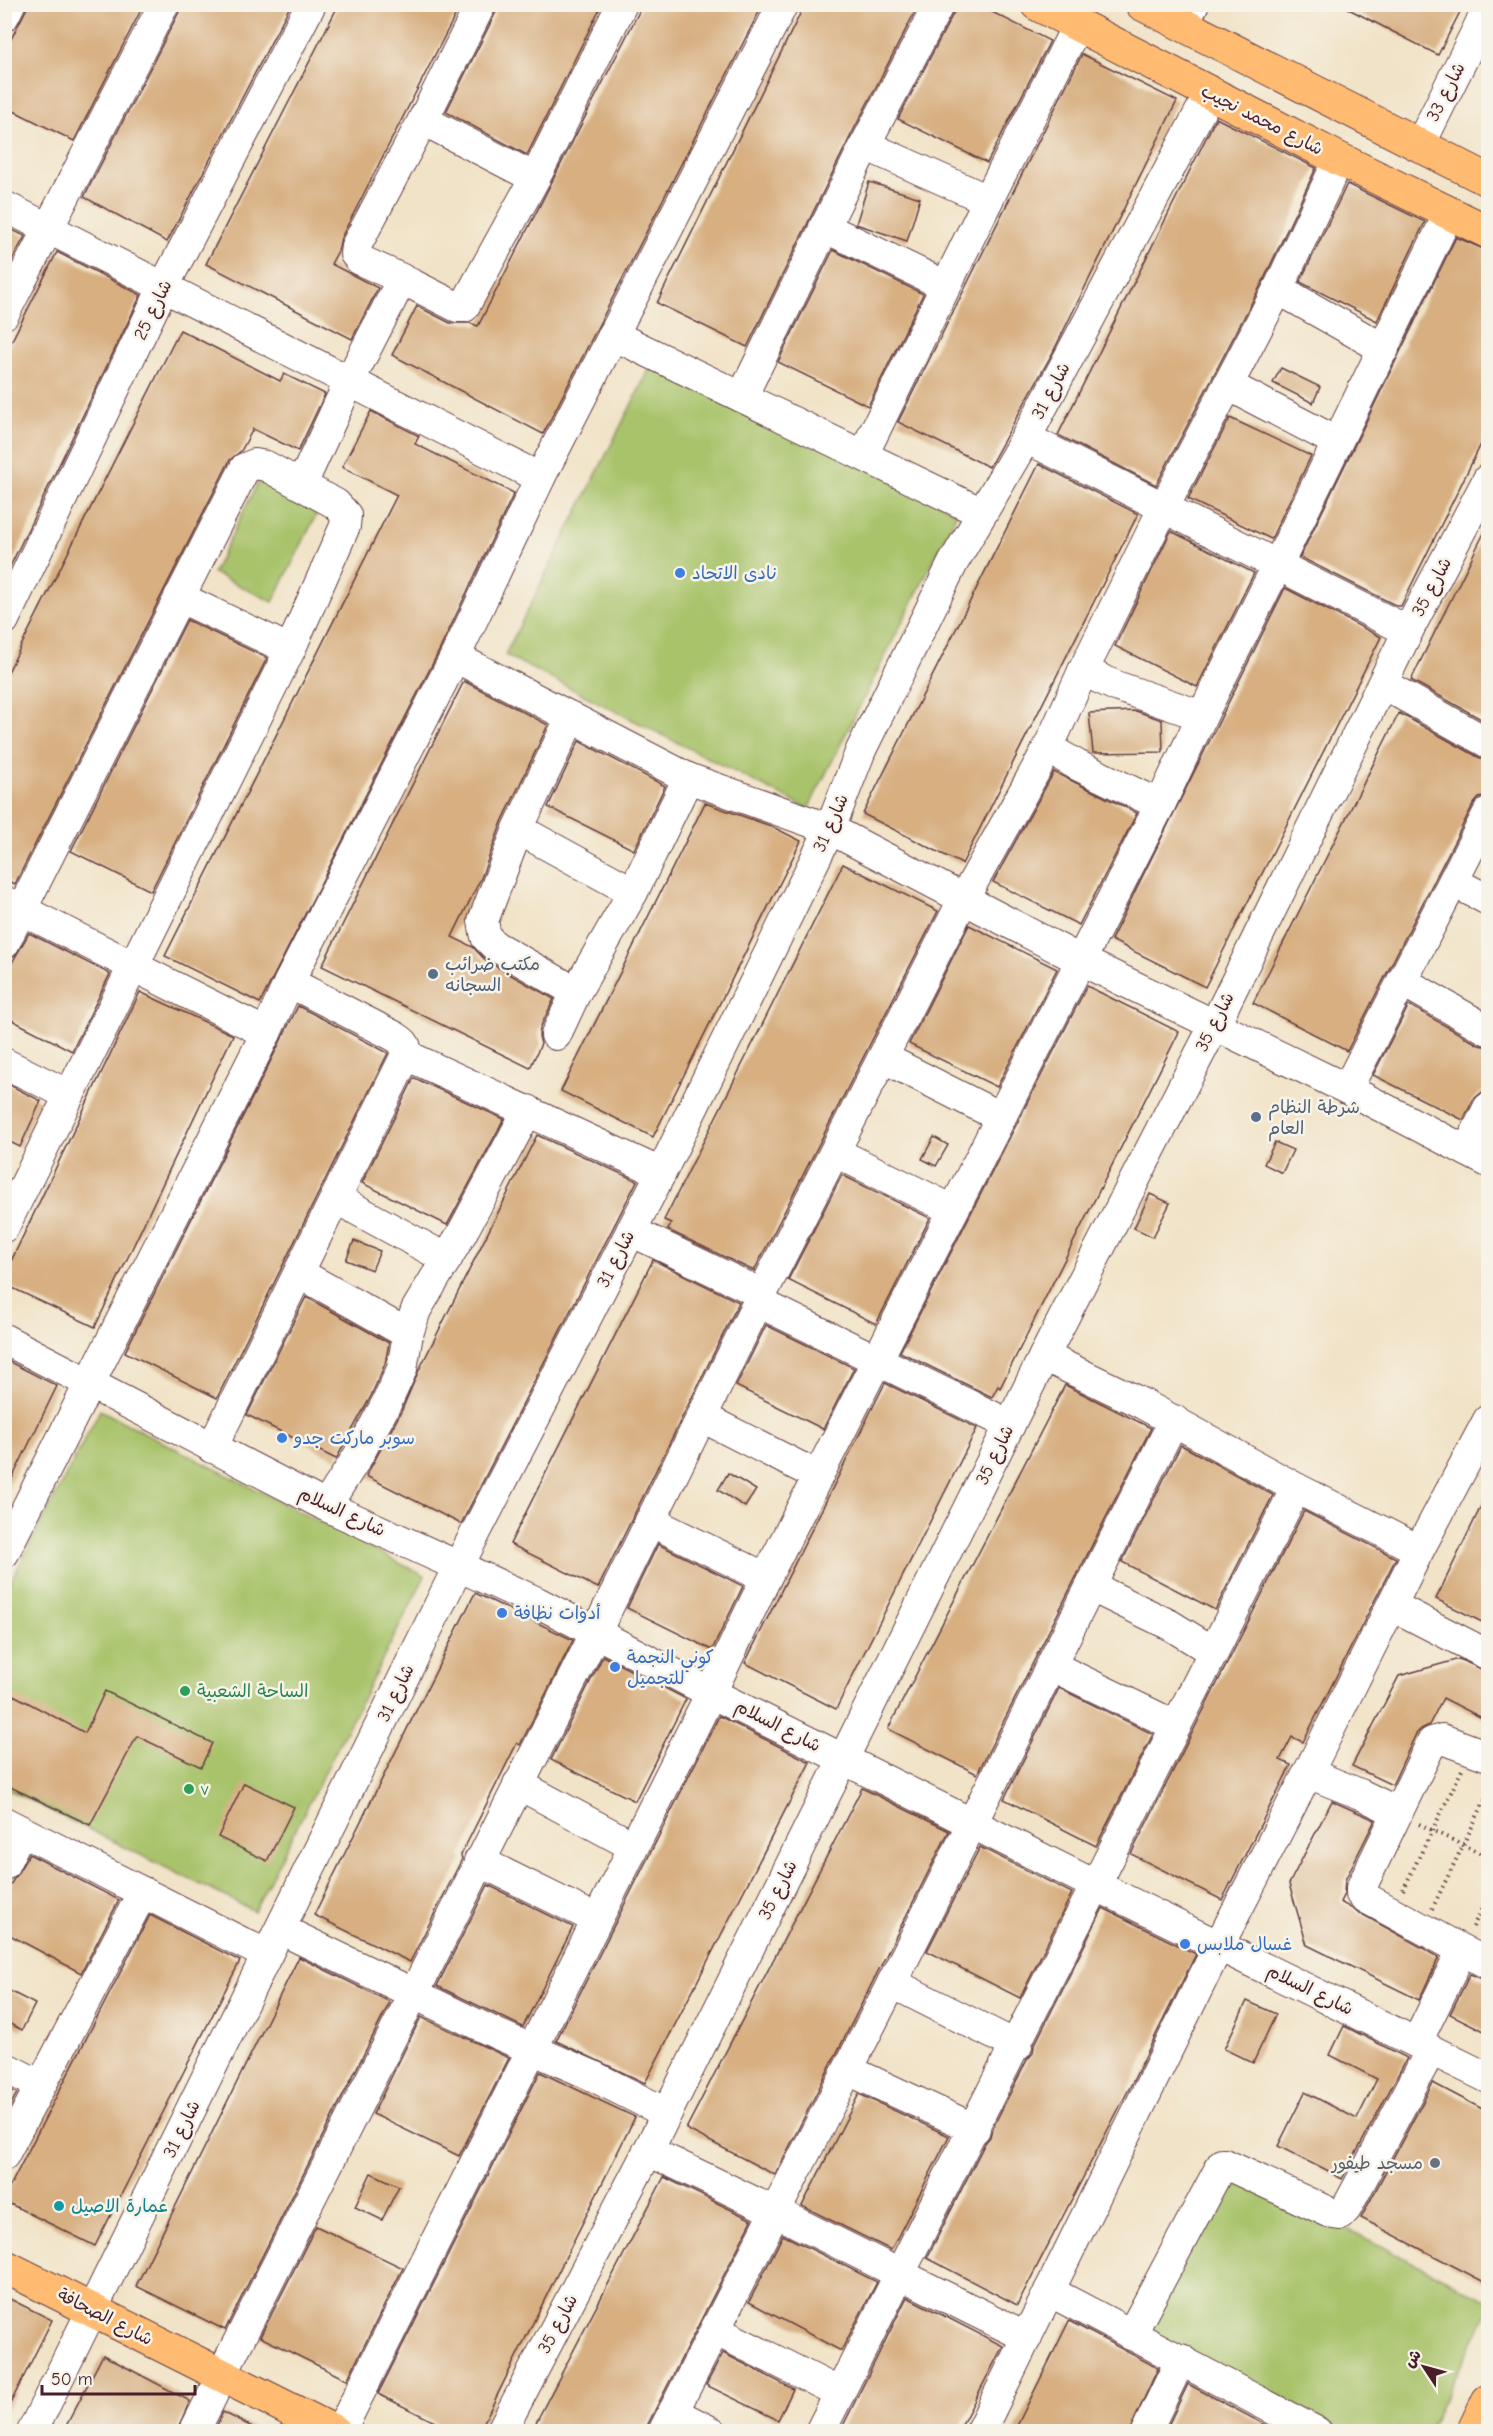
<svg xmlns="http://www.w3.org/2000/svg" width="1493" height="2436" font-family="'Comic Neue','Playpen Sans Arabic',sans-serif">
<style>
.green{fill:#a8c36a;stroke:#79714a;stroke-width:1.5}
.building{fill:#d7af81}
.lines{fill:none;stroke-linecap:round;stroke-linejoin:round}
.minor-casing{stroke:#633c42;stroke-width:32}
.major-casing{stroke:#633c42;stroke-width:35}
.path{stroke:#633c42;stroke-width:4;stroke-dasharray:1.5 4.5;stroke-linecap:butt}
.minor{stroke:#fff;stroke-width:30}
.major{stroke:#ffbb71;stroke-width:33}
.shop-dot{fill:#3f7fe0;stroke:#f7f3e8;stroke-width:2}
.service-dot{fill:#5c6f8a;stroke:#f7f3e8;stroke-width:2}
.leisure-dot{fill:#2e9e5b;stroke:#f7f3e8;stroke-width:2}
.worship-dot{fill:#6b7280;stroke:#f7f3e8;stroke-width:2}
.culture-dot{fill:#0f9aa8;stroke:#f7f3e8;stroke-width:2}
.labels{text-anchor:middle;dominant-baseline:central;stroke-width:5;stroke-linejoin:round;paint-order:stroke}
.street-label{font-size:18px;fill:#4a1f2b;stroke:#f7f3e8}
.shop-label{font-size:18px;fill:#366cbe;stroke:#f7f3e8;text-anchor:start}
.service-label{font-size:18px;fill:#4e5e75;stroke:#f7f3e8;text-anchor:start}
.leisure-label{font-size:18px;fill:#27864d;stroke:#f7f3e8;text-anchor:start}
.worship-label{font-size:18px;fill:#5b616d;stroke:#f7f3e8;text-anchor:end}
.culture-label{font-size:18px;fill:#0d838f;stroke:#f7f3e8;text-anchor:start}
</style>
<rect width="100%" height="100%" fill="#f7f3e8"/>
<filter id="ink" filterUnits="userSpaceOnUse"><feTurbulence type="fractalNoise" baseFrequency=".0167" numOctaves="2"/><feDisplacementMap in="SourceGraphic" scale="12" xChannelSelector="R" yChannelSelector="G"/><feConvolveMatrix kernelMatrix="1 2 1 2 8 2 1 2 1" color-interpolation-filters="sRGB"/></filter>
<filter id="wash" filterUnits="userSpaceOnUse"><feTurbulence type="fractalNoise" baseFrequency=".008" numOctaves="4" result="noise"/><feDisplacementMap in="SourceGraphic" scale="24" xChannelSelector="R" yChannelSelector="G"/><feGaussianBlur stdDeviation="1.35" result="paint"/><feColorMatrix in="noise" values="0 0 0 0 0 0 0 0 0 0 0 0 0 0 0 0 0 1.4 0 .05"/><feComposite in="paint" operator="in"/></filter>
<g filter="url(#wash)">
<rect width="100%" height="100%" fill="#f1e3c7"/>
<g class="green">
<polygon points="655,358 957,513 808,809 505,655"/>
<polygon points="262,474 322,503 273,602 213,573"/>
<polygon points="100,1410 425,1576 254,1911 5,1788 4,1594"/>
<polygon points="1223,2165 1488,2301 1488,2311 1428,2431 1343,2431 1141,2327"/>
</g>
<g id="blocks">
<g class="building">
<polygon points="29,4 144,4 74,141 4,106 4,53"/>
<polygon points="181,4 291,4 167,242 84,197 179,12"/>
<polygon points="339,4 461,4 341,238 338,251 331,264 378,288 352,339 206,264"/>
<polygon points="498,4 602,4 527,155 446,112 496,12"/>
<polygon points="643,4 763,4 543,434 392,355 417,306 450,323 470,323 478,326"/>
<polygon points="805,4 919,4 850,137 747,347 657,303"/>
<polygon points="956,4 976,4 1050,41 987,163 898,119 954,12"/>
<polygon points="1339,4 1464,4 1438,55"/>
<polygon points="1082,54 1177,101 1053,352 989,467 898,422"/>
<polygon points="1216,118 1316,168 1263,281 1156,485 1058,435"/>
<polygon points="869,182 920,198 907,241 856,224"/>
<polygon points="1347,184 1425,222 1377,321 1300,282"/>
<polygon points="4,226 25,236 4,275"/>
<polygon points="1456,237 1488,251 1488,430 1401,606 1397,606 1300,557"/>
<polygon points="833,250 923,294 868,406 778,362"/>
<polygon points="57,252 141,295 4,579 4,356"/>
<polygon points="180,330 280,381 284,374 325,394 298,451 253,429 241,451 230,460 15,884 4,879 4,680"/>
<polygon points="1281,368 1320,387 1313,403 1273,383"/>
<polygon points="371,411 419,436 415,444 514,493 440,649 260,1003 165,956 397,495 342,467"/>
<polygon points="1230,418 1311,456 1271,539 1188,499"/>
<polygon points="1039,464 1138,514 962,864 863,814"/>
<polygon points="1488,525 1488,723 1411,680"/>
<polygon points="1171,531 1254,573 1197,687 1115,646"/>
<polygon points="1285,588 1381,637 1205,987 1111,940"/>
<polygon points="187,620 267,658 151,891 71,851"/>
<polygon points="464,681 548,725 502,822 481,878 452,937 473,947 486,961 554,999 540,1028 539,1036 541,1044 530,1068 322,966"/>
<polygon points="1136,711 1162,720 1163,752 1093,753 1089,713"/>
<polygon points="1399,713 1480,758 1488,760 1488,796 1479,798 1473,805 1347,1051 1253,1003"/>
<polygon points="579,741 665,786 634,850 548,807"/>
<polygon points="1054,772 1137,813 1079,925 993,882"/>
<polygon points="705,803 771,826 801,841 653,1137 561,1091"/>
<polygon points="843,864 938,911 754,1271 668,1230 671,1223 664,1220"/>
<polygon points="969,925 1057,969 997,1087 909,1044"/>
<polygon points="29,933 110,974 72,1051 4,1016 4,977"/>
<polygon points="1087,986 1179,1032 1000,1388 998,1386 992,1397 900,1352"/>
<polygon points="140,992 233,1035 95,1327 4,1284 4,1276"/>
<polygon points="1409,1005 1479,1045 1488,1047 1488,1087 1473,1100 1463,1120 1373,1075"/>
<polygon points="298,1006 388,1053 217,1398 125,1352"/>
<polygon points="414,1078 504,1119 447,1225 362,1183"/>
<polygon points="4,1082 41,1101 20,1147 4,1139"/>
<polygon points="537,1135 637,1181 461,1524 366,1476 401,1412 419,1370"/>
<polygon points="934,1137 948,1145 936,1166 922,1159"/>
<polygon points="1275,1142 1293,1150 1282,1173 1264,1164"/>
<polygon points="842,1175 930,1218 876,1324 788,1280"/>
<polygon points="1150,1194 1170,1203 1153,1237 1134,1228"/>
<polygon points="354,1241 380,1251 372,1270 346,1260"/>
<polygon points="653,1260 739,1302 598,1588 510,1544"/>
<polygon points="306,1297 389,1343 385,1364 371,1396 336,1459 247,1415"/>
<polygon points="766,1325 854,1368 823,1429 736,1386"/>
<polygon points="4,1359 57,1386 4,1495"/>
<polygon points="885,1383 977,1428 836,1709 745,1663"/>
<polygon points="1065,1385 1151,1428 977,1774 888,1729"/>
<polygon points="1181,1445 1273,1495 1215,1610 1122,1562"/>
<polygon points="728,1473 756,1490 745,1507 718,1490"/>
<polygon points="1488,1492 1488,1625 1436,1599"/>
<polygon points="1304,1511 1396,1558 1303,1742 1292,1737 1280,1760 1291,1765 1222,1900 1131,1854"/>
<polygon points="658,1544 743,1586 712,1650 627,1608"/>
<polygon points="475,1593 573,1640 520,1745 517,1743 461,1855 462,1859 410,1962 314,1915"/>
<polygon points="603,1656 686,1699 635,1801 551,1760"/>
<polygon points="1459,1659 1488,1672 1488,1721 1443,1698 1429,1725 1421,1729 1416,1734 1392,1785 1352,1766 1399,1676"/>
<polygon points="1059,1688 1153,1734 1096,1846 1004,1799"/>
<polygon points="4,1690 85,1733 105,1691 212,1743 201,1767 137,1736 90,1825 4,1784"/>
<polygon points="719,1716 810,1762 645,2083 556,2041"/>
<polygon points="244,1783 294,1807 267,1861 218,1837"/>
<polygon points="862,1788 949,1831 775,2175 686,2129"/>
<polygon points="1332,1801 1375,1820 1345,1880 1344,1894 1340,1902 1439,1957 1419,2000 1307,1945 1289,1884"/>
<polygon points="980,1847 1072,1893 1020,1998 927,1951"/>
<polygon points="29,1854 119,1900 81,1973 4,1932 4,1895"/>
<polygon points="488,1885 573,1927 523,2027 437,1986"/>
<polygon points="1103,1908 1196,1954 1132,2083 1017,2305 927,2258 985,2143 990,2137 992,2129 1027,2060 1033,2053 1034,2046"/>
<polygon points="150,1915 240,1961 95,2246 4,2201 4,2198"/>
<polygon points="299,1957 390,2002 225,2330 136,2286"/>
<polygon points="1470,1974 1488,1981 1488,2033 1450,2014"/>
<polygon points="4,1988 35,2004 22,2030 4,2021"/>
<polygon points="1247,2001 1276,2014 1253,2063 1224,2049"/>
<polygon points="421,2017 509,2058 459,2156 373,2114"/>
<polygon points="1344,2026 1407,2058 1342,2179 1278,2146 1305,2092 1357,2119 1377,2079 1330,2055"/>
<polygon points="540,2072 635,2117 479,2432 455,2432 378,2394"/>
<polygon points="1433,2083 1488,2112 1488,2284 1361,2218"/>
<polygon points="4,2087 17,2093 4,2117"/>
<polygon points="859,2094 949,2136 891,2250 802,2206"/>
<polygon points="371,2173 399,2186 382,2220 355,2207"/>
<polygon points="664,2177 752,2220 648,2424 646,2432 531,2432"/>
<polygon points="316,2226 403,2268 347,2380 260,2337"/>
<polygon points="783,2235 877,2282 841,2351 749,2302"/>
<polygon points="4,2296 52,2320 4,2416"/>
<polygon points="907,2297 1003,2346 958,2432 840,2432"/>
<polygon points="1069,2321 1158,2368 1129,2432 1014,2432"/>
<polygon points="723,2353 793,2389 778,2420 706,2385"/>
<polygon points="103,2355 190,2401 176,2432 63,2432"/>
<polygon points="1188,2384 1279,2432 1165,2432"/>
<polygon points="223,2412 262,2432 214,2432"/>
</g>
</g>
</g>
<g filter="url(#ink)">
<use href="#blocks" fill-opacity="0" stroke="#633c42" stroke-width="1.5"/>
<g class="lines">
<defs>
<g id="minor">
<polyline points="4,16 10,4"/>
<polyline points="1183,25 1194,4"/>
<polyline points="423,120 481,4"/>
<polyline points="865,145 988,200"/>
<polyline points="1420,145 1488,8"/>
<polyline points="535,178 622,4"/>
<polyline points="4,206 540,478"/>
<polyline points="824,227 946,286"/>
<polyline points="1278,289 1384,349"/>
<polyline points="4,314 164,4"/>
<polyline points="613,335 982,513"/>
<polyline points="1228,385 1337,442"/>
<polyline points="742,397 865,145 939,4"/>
<polyline points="1026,438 1408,631"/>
<polyline points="863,455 988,200 1078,24"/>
<polyline points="302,484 349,382 402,279 360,260 355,254 356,246 423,120 535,178 464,307 457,307 402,279"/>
<polyline points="179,597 290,650"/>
<polyline points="4,620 163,288 311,4"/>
<polyline points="455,657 688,778 830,829 1082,961 1347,1089 1488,1162"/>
<polyline points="1083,671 1116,686 1202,716"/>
<polyline points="1383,684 1488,743"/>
<polyline points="571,717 518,829 483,921 486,937 495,946 576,992"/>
<polyline points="1048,748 1077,765 1160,805"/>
<polyline points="518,829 633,892"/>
<polyline points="1454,882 1488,900"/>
<polyline points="4,901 266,1033"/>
<polyline points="4,944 245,468 255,464 266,466 336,504 346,515 345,526 290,650 4,1227"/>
<polyline points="1402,981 1488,1030"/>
<polyline points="556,1035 576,992 633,892 688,778"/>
<polyline points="406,1055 661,1173"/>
<polyline points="884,1058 1000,1117"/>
<polyline points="4,1063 69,1095"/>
<polyline points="1347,1089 1488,813"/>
<polyline points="1467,1151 1488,1108"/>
<polyline points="835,1152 953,1210"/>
<polyline points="337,1199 447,1259"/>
<polyline points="631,1231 762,1294"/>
<polyline points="299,1273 408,1334"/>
<polyline points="758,1302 1010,1425"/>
<polyline points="4,1339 326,1506 537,1602 711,1693 1095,1885 1488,2078"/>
<polyline points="1044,1356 1143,1404 1296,1488 1419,1550"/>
<polyline points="702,1417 818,1476"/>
<path d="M 212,1448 L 406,1055 C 408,1044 402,1041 394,1036 L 289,982"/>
<polyline points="326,1506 358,1456 386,1404 402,1369 408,1334 416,1310 462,1233 528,1110"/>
<polyline points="650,1521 766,1578"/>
<polyline points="4,1553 266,1033 289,982 455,657 540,478 783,4"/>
<polyline points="1092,1587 1170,1625 1214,1652"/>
<polyline points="1393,1606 1488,1655"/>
<polyline points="1052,1666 1176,1726"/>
<polyline points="1488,1756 1442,1739 1432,1742 1361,1888 1361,1894 1366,1898 1488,1964"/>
<polyline points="1308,1773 1360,1794 1397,1812"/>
<polyline points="518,1784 633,1846"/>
<polyline points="4,1822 267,1955"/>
<polyline points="479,1861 596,1919"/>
<polyline points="4,1865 21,1831"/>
<polyline points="280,1929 497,2034 591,2075 666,2113"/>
<polyline points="892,1983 1017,2046"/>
<polyline points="1417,2042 1462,1950"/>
<polyline points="4,2067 40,2085"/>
<polyline points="848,2070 975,2129"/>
<path d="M 648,2151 C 775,2210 900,2275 1027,2337"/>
<polyline points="4,2155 143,1892"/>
<polyline points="1049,2291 1317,2432"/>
<polyline points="715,2330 840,2393"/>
<polyline points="1131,2335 1222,2164 1225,2164 1333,2214 1340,2215 1346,2209 1431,2050"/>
<polyline points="221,2376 596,1632 762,1294 963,900 1048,748 1083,671 1163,509 1278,289 1339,159"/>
<polyline points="673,2412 712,2432"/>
<polyline points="32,2432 459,1565 661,1173 830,829 861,750 953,563 1026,438 1210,93"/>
<polyline points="194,2432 213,2394"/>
<polyline points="340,2432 711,1693 766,1578 1160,805 1202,716 1278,564 1449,213"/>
<polyline points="501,2432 648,2151 1044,1356 1214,1026 1408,631 1488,479"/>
<polyline points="663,2432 892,1983 1174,1420"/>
<polyline points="820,2432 1296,1488"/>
<polyline points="980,2432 1219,1945 1308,1773 1419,1550 1488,1420"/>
<polyline points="1146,2432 1181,2359"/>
</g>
<g id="major">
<polyline points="1037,4 1339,159 1488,232"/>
<polyline points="1142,4 1488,180"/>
<polyline points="4,2266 335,2432"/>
<polyline points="1473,2432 1488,2401"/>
</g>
</defs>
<use href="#minor" class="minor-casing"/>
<use href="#major" class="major-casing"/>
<g class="path">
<polyline points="1419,1824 1488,1857"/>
<polyline points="1403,1890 1462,1770"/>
<polyline points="1432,1909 1488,1794"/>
<polyline points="1473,1927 1488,1895"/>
</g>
<use href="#minor" class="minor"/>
<use href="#major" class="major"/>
</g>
</g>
<g class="shop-dot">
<circle cx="680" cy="573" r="6"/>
<circle cx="282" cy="1438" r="6"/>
<circle cx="502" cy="1613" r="6"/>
<circle cx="615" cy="1667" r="6"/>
<circle cx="1185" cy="1944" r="6"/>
</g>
<g class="service-dot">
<circle cx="433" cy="974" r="6"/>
<circle cx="1256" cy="1117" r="6"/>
</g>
<g class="leisure-dot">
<circle cx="185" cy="1691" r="6"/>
<circle cx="189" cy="1789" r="6"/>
</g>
<circle class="worship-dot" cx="1435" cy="2163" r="6"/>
<circle class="culture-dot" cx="59" cy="2206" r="6"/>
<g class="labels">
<g class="street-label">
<text transform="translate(1446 92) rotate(-63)">شارع 33</text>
<text transform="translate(1262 120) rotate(27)">شارع محمد نجيب</text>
<text transform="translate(153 310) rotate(-64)">شارع 25</text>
<text transform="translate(1051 391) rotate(-62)">شارع 31</text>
<text transform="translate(1432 587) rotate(-62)">شارع 35</text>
<text transform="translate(831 823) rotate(-66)">شارع 31</text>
<text transform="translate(1215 1022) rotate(-63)">شارع 35</text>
<text transform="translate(616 1259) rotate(-63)">شارع 31</text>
<text transform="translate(995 1455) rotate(-64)">شارع 35</text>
<text transform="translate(342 1512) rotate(25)">شارع السلام</text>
<text transform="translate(396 1693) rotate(-64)">شارع 31</text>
<text transform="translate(778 1726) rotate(27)">شارع السلام</text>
<text transform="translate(778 1890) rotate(-63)">شارع 35</text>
<text transform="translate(1310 1990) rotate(26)">شارع السلام</text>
<text transform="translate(182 2129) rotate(-64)">شارع 31</text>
<text transform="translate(105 2317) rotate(27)">شارع الصحافة</text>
<text transform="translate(558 2324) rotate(-62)">شارع 35</text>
</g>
<g class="shop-label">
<text x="692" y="573">نادى الاتحاد</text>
<text x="294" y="1438">سوبر ماركت جدو</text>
<text x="514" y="1613">أدوات نظافة</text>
<text x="627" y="1657">كوني النجمة<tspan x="627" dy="21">للتجميل</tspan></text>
<text x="1197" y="1944">غسال ملابس</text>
</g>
<g class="service-label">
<text x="445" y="964">مكتب ضرائب<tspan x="445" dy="21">السجانه</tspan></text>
<text x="1268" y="1107">شرطة النظام<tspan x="1268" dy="21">العام</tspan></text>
</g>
<g class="leisure-label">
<text x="197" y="1691">الساحة الشعبية</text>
<text x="201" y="1789">v</text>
</g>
<g class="worship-label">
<text x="1423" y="2163">مسجد طيفور</text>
</g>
<g class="culture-label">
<text x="71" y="2206">عمارة الاصيل</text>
</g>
</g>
<rect width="1493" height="2436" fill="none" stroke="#f7f3e8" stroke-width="24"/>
<g transform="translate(1424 2367) rotate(306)" stroke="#f7f3e8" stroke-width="4.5" paint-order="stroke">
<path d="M0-4.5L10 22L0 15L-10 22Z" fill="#4a1f2b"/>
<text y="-9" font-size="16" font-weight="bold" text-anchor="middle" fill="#4a1f2b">ش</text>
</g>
<path d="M42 2385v9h153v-9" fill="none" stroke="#4a1f2b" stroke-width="3"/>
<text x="51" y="2385" font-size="18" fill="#4a1f2b" stroke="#f7f3e8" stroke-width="4.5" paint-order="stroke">50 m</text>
</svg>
